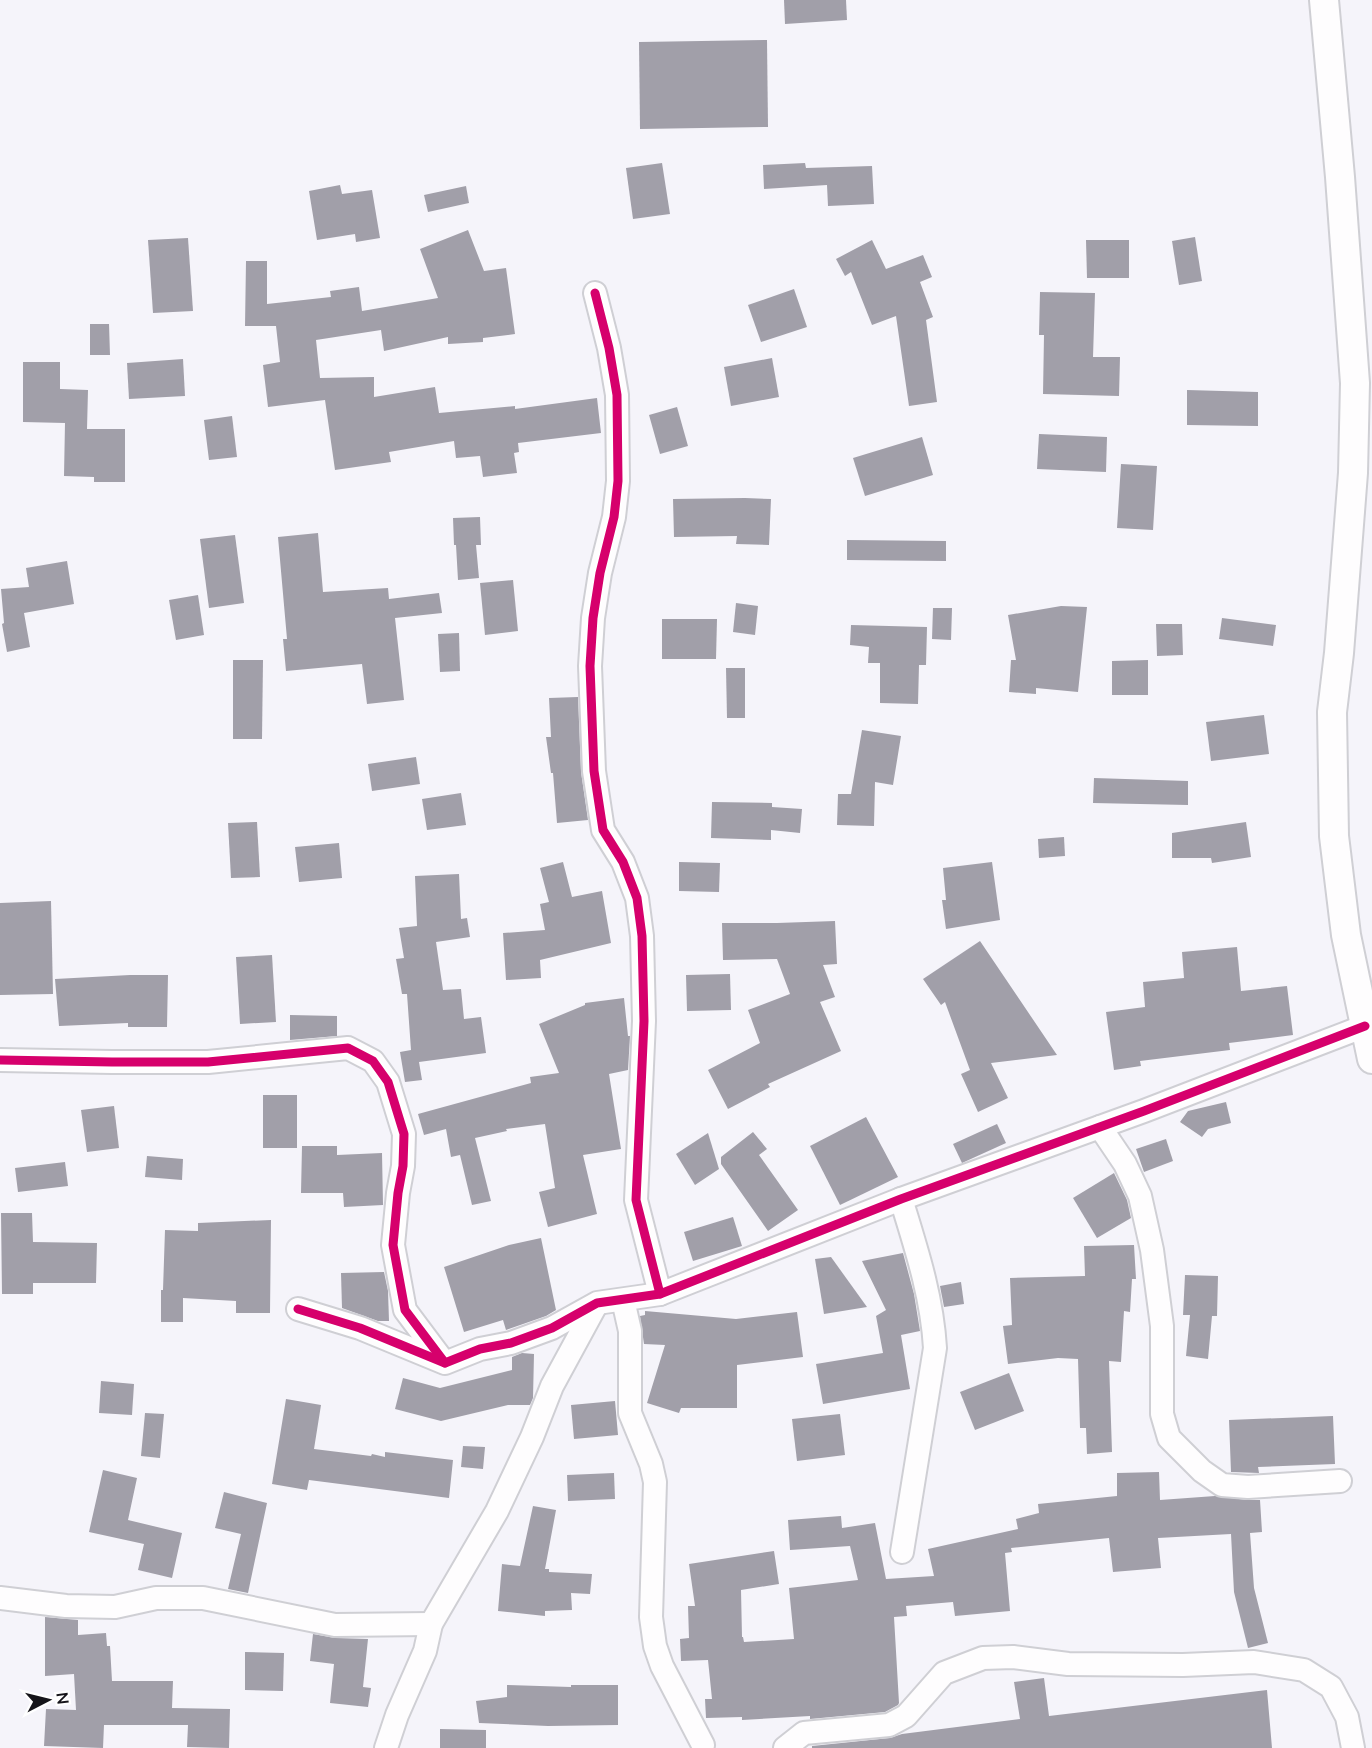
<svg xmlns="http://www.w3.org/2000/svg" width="1372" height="1748" font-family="Mulish,sans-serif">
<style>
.building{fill:#a19fa9}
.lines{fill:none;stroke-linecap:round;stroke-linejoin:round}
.minor-casing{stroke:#cfcfd4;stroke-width:26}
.major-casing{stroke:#cfcfd4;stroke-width:32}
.minor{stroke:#fefdfe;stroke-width:22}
.major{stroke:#fefdfe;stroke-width:28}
.cycleway-casing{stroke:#fff;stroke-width:13}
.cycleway{stroke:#d6006c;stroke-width:9}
</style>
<rect width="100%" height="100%" fill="#f5f4fa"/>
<g class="building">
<polygon points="784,0 846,0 847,20 785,24"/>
<polygon points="767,40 768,127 640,129 639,42"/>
<polygon points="662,163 670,214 633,219 626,168"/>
<polygon points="805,163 806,168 872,166 874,204 828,206 827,185 764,189 763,165"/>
<polygon points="340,185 342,194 372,190 380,238 356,242 355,234 317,240 309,191"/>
<polygon points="466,186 469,203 428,212 424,195"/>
<polygon points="468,230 484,271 506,268 515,334 483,338 483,342 448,344 448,337 384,351 381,330 316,340 320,378 374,377 374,397 435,387 439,413 515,406 515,409 597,398 601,433 518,443 519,452 514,453 517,473 483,477 480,456 456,458 454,441 389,452 391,462 335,470 325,400 268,407 263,365 280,362 276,326 245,326 246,261 267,261 267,304 331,297 330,291 359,287 362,311 438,298 420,249"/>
<polygon points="1195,237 1202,281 1179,285 1172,241"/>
<polygon points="188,238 193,311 153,313 148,240"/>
<polygon points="872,240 886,269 923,255 932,277 920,282 933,317 926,320 937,402 909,406 896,316 872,325 851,272 845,276 836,259"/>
<polygon points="1086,240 1129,240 1129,278 1087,278"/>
<polygon points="794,289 807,327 761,342 748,305"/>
<polygon points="1040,292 1095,293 1093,357 1120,357 1119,396 1043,394 1044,335 1039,335"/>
<polygon points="90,324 109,324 110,355 90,355"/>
<polygon points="772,358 779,397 731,406 724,367"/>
<polygon points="183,359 185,396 129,399 127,363"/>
<polygon points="23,362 60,362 60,389 88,390 87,429 125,429 125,482 94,482 94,477 64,476 65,423 23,422"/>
<polygon points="1187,390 1258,392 1258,426 1187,425"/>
<polygon points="677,407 688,446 660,454 649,415"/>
<polygon points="232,416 237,457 209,460 204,420"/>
<polygon points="1039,434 1107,437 1106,472 1037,469"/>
<polygon points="922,437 933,475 865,496 853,458"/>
<polygon points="1121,464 1157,466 1153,530 1117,528"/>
<polygon points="745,498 771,499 769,545 736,544 737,536 674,537 673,499"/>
<polygon points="480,517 481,545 476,545 479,578 458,580 456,545 454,545 453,518"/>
<polygon points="318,533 323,592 388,588 389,599 439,593 442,613 395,618 404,700 367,704 362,664 286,671 283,639 287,639 278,537"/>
<polygon points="235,535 244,603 209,608 200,539"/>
<polygon points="847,540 946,541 946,561 847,560"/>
<polygon points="67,561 74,604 24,613 30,647 7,652 2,624 4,623 1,589 29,587 26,568"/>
<polygon points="513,580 518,631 485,635 480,583"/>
<polygon points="198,595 204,635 176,640 169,600"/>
<polygon points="736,603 758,606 755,635 733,632"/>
<polygon points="1061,606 1087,607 1078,692 1036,688 1036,694 1009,692 1011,660 1016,660 1008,615"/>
<polygon points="933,608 952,608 951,640 932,639"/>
<polygon points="1222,618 1276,625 1273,646 1219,639"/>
<polygon points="662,619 717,619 716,659 662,659"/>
<polygon points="1156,624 1182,624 1183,655 1157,656"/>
<polygon points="851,625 927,627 926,665 919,665 918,704 880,703 880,663 868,663 869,647 850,645"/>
<polygon points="459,633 460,671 440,672 438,634"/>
<polygon points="233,660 263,660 262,739 233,739"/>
<polygon points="1148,660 1148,695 1112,695 1112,661"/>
<polygon points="726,668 745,668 745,718 727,718"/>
<polygon points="578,697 581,772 588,820 557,823 553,773 551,773 546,737 551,737 549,698"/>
<polygon points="1264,715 1269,754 1211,761 1206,722"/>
<polygon points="862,730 901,736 893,785 875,782 874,826 837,825 838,794 851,794"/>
<polygon points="416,757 420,784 372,791 368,764"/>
<polygon points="1094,778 1188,781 1188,805 1093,803"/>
<polygon points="461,793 466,825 427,830 422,799"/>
<polygon points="712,802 772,803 772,807 802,809 800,833 771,830 771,840 711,838"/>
<polygon points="257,822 260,877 231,878 228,823"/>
<polygon points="1246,822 1251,857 1212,863 1211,858 1172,858 1172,833"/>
<polygon points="1064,837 1065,856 1039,858 1038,839"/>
<polygon points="339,843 342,878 299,882 295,847"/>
<polygon points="563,862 572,897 602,891 611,943 540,960 541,978 506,980 503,933 545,930 540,904 549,902 540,868"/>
<polygon points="679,862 720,863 719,892 679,891"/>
<polygon points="992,862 1000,920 946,929 942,900 946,900 943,868"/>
<polygon points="459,874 461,919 467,918 470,937 436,942 443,990 461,989 464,1019 481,1017 486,1053 419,1062 422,1080 405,1082 400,1052 411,1050 407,994 402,994 396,959 404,958 399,928 417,926 415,876"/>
<polygon points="51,901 53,994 0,995 0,903"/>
<polygon points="835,921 837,964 823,965 835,997 820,1002 841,1051 768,1084 770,1087 728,1109 708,1070 760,1043 748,1010 790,994 777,959 723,960 722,923 777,923"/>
<polygon points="980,941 1057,1055 991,1063 1008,1098 978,1112 961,1074 970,1070 945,1002 941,1005 923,979"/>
<polygon points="1237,947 1241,991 1287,986 1293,1035 1229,1043 1230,1050 1140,1061 1141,1066 1114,1070 1106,1012 1145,1007 1143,982 1184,978 1182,952"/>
<polygon points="272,955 276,1022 240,1024 236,957"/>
<polygon points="730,974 731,1010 687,1011 686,975"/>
<polygon points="130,975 168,975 167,1027 128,1027 128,1023 59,1026 55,979"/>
<polygon points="624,998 628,1036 630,1036 628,1070 609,1074 621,1149 583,1155 597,1214 548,1227 539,1192 555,1188 545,1124 506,1129 507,1131 475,1138 491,1201 472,1205 460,1155 451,1157 446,1129 424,1135 418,1114 531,1083 530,1077 559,1073 539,1024 585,1005 585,1003"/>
<polygon points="290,1015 337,1016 337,1036 290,1040"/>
<rect x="263" y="1095" width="34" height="53"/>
<polygon points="1226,1102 1231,1123 1208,1129 1202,1137 1180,1122 1188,1111"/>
<polygon points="114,1106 119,1148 87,1152 81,1110"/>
<polygon points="866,1117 898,1177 840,1205 810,1146"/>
<polygon points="997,1124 1006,1143 962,1163 953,1144"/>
<polygon points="753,1132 767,1149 759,1155 798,1210 768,1231 721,1164 721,1157"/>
<polygon points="708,1133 719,1169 695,1185 676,1154"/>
<polygon points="1166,1139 1173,1161 1144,1172 1136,1149"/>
<polygon points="302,1146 337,1146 337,1155 382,1153 383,1205 344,1207 343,1193 301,1193"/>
<polygon points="147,1156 183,1159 182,1180 145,1177"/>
<polygon points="65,1162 68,1186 18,1192 15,1168"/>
<polygon points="1114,1173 1127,1200 1131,1218 1097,1238 1073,1198"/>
<polygon points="1,1213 32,1213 33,1242 97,1243 96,1283 33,1283 33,1294 2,1294"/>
<polygon points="733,1217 742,1246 693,1261 684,1232"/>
<polygon points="271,1220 270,1313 236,1313 236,1301 183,1298 183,1322 161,1322 161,1290 163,1290 165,1230 198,1231 198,1223"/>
<polygon points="541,1238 556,1310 546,1316 506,1330 503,1320 464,1332 444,1267 509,1245"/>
<polygon points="1134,1245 1136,1279 1132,1279 1130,1312 1124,1311 1121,1362 1109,1361 1112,1452 1087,1454 1086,1428 1080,1428 1078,1359 1058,1358 1008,1364 1003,1326 1012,1325 1010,1278 1085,1276 1084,1246"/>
<polygon points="903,1253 914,1294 920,1331 901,1335 910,1389 823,1404 816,1364 883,1353 876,1316 886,1310 862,1261"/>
<polygon points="831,1257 867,1307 824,1314 815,1259"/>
<polygon points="384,1272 388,1291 389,1321 378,1321 342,1308 341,1273"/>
<polygon points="1185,1275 1218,1276 1217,1316 1212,1316 1208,1359 1186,1356 1190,1315 1183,1315"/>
<polygon points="961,1282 964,1304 944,1307 940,1286"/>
<polygon points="645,1311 736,1319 797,1312 803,1357 737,1365 737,1408 681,1408 679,1413 647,1403 665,1345 644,1344 640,1316 645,1315"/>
<polygon points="522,1353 534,1354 533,1398 530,1405 508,1405 441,1421 395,1409 403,1378 440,1388 512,1370 512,1357"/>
<polygon points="1009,1373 1024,1411 975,1430 960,1392"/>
<polygon points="101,1381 134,1384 132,1415 99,1413"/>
<polygon points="286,1399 321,1405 314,1449 371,1456 372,1454 385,1457 385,1452 453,1460 449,1498 309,1480 307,1490 272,1484"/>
<polygon points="615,1401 618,1435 574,1439 571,1405"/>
<polygon points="145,1413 164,1414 160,1458 141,1456"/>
<polygon points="840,1414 845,1455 797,1461 792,1419"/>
<polygon points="1333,1416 1335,1464 1258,1467 1259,1473 1231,1472 1229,1420"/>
<polygon points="463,1446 485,1447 483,1469 461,1467"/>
<polygon points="103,1470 137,1478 128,1520 182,1533 172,1578 138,1570 144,1544 89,1532"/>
<polygon points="1159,1472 1160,1500 1215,1496 1247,1500 1260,1500 1262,1532 1250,1533 1254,1588 1268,1643 1248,1648 1234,1592 1231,1534 1158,1538 1161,1568 1113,1572 1109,1538 1011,1548 1012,1552 1005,1553 1010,1611 955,1616 953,1602 906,1606 907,1616 894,1617 899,1703 898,1705 885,1712 810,1719 810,1716 742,1720 742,1717 706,1718 705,1699 712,1699 708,1660 681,1661 680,1639 689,1638 688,1606 695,1606 689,1564 774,1551 779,1584 741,1590 742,1637 743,1637 744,1642 794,1639 789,1588 858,1580 850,1546 790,1550 788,1520 841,1516 842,1528 875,1523 886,1579 934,1576 928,1549 1018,1529 1016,1519 1039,1513 1038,1504 1117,1496 1117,1473"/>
<polygon points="614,1473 615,1499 568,1501 567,1475"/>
<polygon points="224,1492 267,1503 248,1593 228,1589 241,1534 215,1528"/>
<polygon points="533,1506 556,1510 545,1569 549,1569 549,1572 592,1574 590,1594 571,1593 572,1610 545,1611 545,1616 498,1611 502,1564 520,1566"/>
<polygon points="45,1617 78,1620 78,1635 106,1633 107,1646 110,1646 112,1681 173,1681 172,1708 230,1709 229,1748 187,1747 188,1725 104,1725 103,1748 44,1746 46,1709 76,1710 74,1674 45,1676"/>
<polygon points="313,1634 335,1638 368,1639 363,1687 371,1688 368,1707 330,1703 334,1664 310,1661"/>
<polygon points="245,1652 284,1653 283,1691 245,1690"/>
<polygon points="1044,1678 1049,1716 1267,1690 1272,1748 812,1748 812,1746 890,1738 902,1734 1020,1719 1014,1682"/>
<polygon points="507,1685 571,1687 571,1685 618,1685 618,1725 548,1726 479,1723 476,1701 507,1697"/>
<polygon points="440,1729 486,1730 486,1748 440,1748"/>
</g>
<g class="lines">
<defs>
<g id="minor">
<polyline points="595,293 609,348 617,395 618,481 614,517 600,573 593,618 590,666 594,771 603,830 623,862 637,898 642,936 644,1021 636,1200 660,1294"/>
<polyline points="0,1060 112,1062 208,1062 348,1048 373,1061 388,1082 404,1134 403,1166 398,1193 393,1245 405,1310 444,1362"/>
<polyline points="1100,1127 1125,1164 1140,1196 1152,1250 1162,1326 1162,1414 1169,1438 1202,1471 1222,1485 1248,1487 1340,1481"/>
<path d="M 901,1199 C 916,1248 932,1296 935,1348 L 902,1552"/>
<polyline points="623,1300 630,1331 630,1413 651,1464 655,1482 651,1617 655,1646 662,1666 703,1745"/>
<polyline points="298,1309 360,1328 445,1363 480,1349 511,1343 552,1328 597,1303 660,1294 901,1199 1144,1111 1365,1026"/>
<polyline points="0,1598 66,1606 115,1607 156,1598 203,1598 335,1625 431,1624"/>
<polyline points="386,1748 397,1715 425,1651 431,1624 497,1511 532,1437 552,1386 596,1305"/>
<polyline points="785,1748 804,1733 889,1725 906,1716 944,1673 983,1658 1013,1657 1068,1664 1183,1665 1254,1662 1304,1670 1331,1687 1347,1717 1353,1748"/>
</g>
<polyline id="major" points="1324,0 1340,177 1355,383 1353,473 1339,653 1332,712 1334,836 1346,935 1372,1059"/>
</defs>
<use href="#minor" class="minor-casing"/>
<use href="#major" class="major-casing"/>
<use href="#minor" class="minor"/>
<use href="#major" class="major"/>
<defs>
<g id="cycleway">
<polyline points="595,293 609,348 617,395 618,481 614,517 600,573 593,618 590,666 594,771 603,830 623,862 637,898 642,936 644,1021 636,1200 660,1294"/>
<polyline points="0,1060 112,1062 208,1062 348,1048 373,1061 388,1082 404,1134 403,1166 398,1193 393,1245 405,1310 445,1363"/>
<polyline points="298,1309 360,1328 445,1363 480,1349 511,1343 552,1328 597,1303 660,1294 901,1199 1144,1111 1365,1026"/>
</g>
</defs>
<use href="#cycleway" class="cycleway-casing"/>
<use href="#cycleway" class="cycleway"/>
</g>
<g transform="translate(48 1700) rotate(83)" stroke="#ffffff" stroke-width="4.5" paint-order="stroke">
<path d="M0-4.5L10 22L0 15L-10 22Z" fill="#151419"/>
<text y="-9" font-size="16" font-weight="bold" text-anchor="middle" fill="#151419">N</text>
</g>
</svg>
